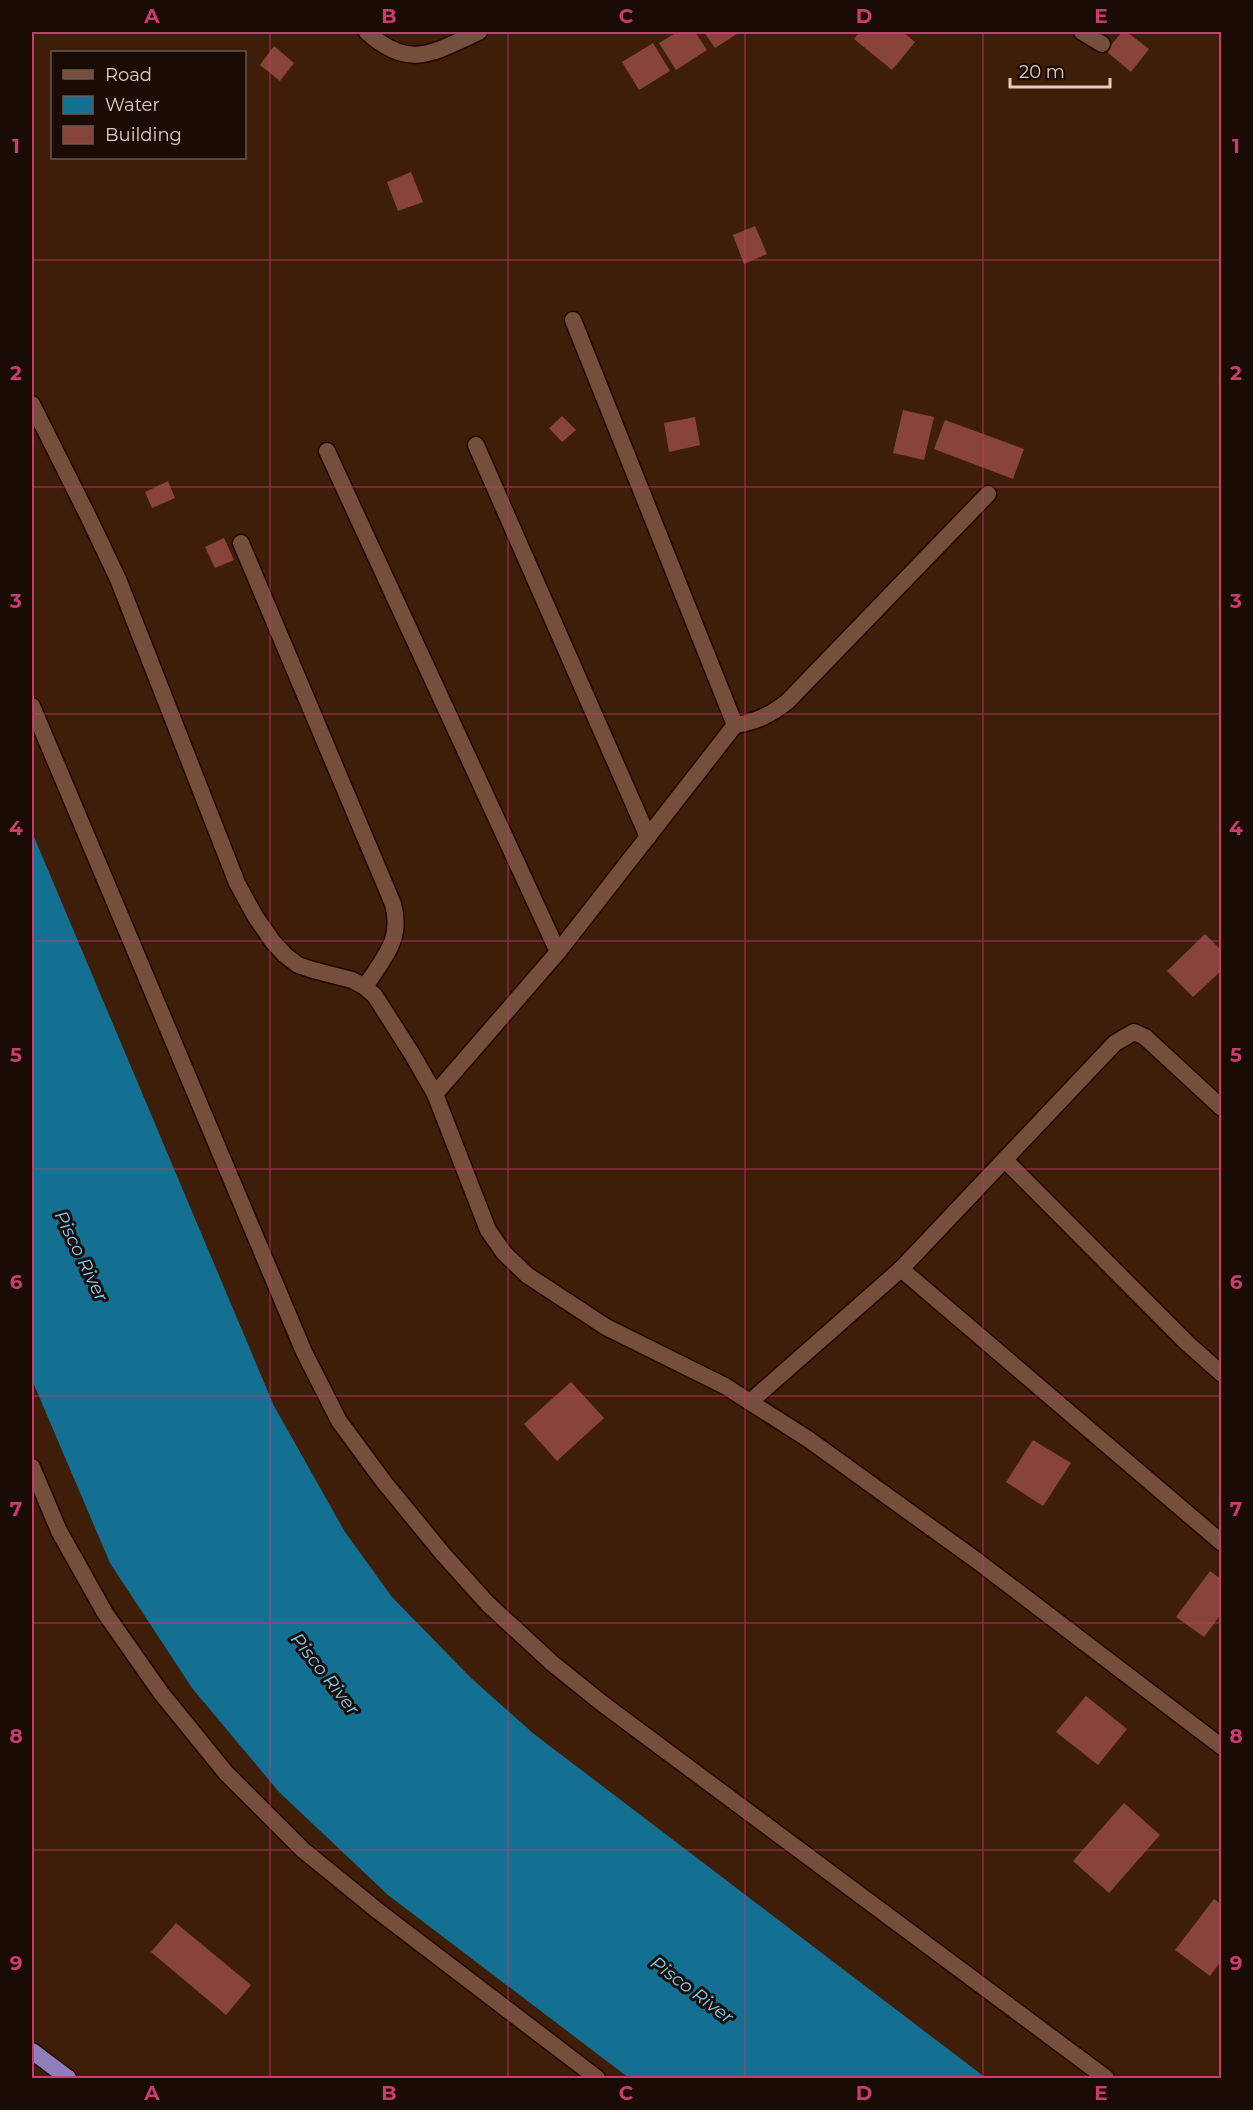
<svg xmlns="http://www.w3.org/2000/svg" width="1253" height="2110" font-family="Montserrat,sans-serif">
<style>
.water{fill:#137092}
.building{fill:#88443b}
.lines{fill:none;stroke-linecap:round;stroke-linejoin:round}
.minor-casing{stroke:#230500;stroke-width:19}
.trunk-casing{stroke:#230500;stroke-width:19}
.minor{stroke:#754f3b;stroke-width:16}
.trunk{stroke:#8e7eba;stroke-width:16}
.grid{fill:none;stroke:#c83c6f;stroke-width:1.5;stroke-opacity:0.55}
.labels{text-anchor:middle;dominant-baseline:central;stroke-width:6;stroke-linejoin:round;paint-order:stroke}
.water-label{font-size:18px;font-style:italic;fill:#79cff7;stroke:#1a0c05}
.neatline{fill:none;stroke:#c83c6f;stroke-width:2}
.grid-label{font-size:20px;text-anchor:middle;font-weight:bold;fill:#c83c6f}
</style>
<rect width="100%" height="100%" fill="#3e1d09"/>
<polygon class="water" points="32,832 274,1406 345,1532 392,1597 471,1678 534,1734 986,2078 629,2078 388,1895 279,1792 192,1688 110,1563 32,1380"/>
<g class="building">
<polygon points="677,32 695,32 707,50 676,70 659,43"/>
<polygon points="704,32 736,32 737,34 715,48"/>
<polygon points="860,32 903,32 915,42 892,70 854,39"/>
<polygon points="1122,32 1127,32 1149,49 1131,72 1106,51"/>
<polygon points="653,43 670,71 639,90 622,62"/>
<polygon points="274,46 294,63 280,81 260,65"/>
<polygon points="411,172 423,202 398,211 387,182"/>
<polygon points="755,226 767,254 744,264 733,235"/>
<polygon points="903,410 934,417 924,460 893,453"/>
<polygon points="562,416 576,430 562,442 549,428"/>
<polygon points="695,417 700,445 669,452 664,423"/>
<polygon points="945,420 1024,449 1013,479 934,449"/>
<polygon points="168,481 175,498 152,508 145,492"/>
<polygon points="224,538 234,560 215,568 205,547"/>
<polygon points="1205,934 1222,951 1222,970 1193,997 1167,971"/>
<polygon points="571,1382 604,1418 557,1461 524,1424"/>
<polygon points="1033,1440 1071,1463 1043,1506 1006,1482"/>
<polygon points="1210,1571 1222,1580 1222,1613 1204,1637 1176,1617"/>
<polygon points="1086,1696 1127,1729 1098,1765 1056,1732"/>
<polygon points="1124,1803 1160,1835 1109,1893 1073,1861"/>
<polygon points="1214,1899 1222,1905 1222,1960 1210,1976 1175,1950"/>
<polygon points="176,1923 251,1985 226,2015 151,1952"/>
</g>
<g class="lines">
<defs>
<g id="minor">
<path d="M 367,32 C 410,71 434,52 479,32"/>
<polyline points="1082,32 1102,44"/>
<polyline points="32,404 88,516 118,579 237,883 255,916 273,942 285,955 298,965 313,970 352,980 365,987 375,996 412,1054 435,1094 488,1230 504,1253 527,1275 606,1327 725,1386 808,1439 976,1560 1222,1747"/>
<polyline points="476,445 648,837"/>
<polyline points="327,451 558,952"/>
<path d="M 241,543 L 393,904 C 403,941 383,958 365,987"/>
<polyline points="32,706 304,1352 339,1421 384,1482 443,1554 488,1604 552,1663 603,1704 1106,2078"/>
<path d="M 735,725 C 756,722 770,715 787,702 L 988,494"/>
<polyline points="435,1094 558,952 735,725 573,320"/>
<polyline points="1005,1160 1187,1343 1222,1374"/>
<polyline points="901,1269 1222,1543"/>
<polyline points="751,1401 901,1269 1115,1043 1134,1032 1145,1037 1222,1108"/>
<polyline points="32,1467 59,1531 105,1613 161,1693 226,1773 303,1850 378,1911 597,2078"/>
</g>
<polyline id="trunk" points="32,2051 68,2078"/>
</defs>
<use href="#minor" class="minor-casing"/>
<use href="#trunk" class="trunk-casing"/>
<use href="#minor" class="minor"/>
<use href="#trunk" class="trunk"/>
</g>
<path class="grid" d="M 270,32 L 270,2078M 508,32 L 508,2078M 745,32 L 745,2078M 983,32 L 983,2078M 32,260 L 1222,260M 32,487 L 1222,487M 32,714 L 1222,714M 32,941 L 1222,941M 32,1169 L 1222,1169M 32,1396 L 1222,1396M 32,1623 L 1222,1623M 32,1850 L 1222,1850"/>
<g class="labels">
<g class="water-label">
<text transform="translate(81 1256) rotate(64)">Pisco River</text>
<text transform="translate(325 1674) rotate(52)">Pisco River</text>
<text transform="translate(692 1990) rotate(37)">Pisco River</text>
</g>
</g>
<rect width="1253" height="2110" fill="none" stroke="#1a0c05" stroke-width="66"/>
<rect x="51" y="51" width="195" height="108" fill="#1a0c05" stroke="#6a5950" stroke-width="1.5"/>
<rect x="63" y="70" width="30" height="9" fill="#754f3b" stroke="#6a5950" stroke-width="1.5"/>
<text x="105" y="81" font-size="18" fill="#e2ccc0">Road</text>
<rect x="63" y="96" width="30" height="18" fill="#137092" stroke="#6a5950" stroke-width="1.5"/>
<text x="105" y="111" font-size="18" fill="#e2ccc0">Water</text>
<rect x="63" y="126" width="30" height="18" fill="#88443b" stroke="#6a5950" stroke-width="1.5"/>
<text x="105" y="141" font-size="18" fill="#e2ccc0">Building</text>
<path d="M1010 78v9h100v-9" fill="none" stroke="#e2ccc0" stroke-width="3"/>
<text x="1019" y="78" font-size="18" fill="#e2ccc0" stroke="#1a0c05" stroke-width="4.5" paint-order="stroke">20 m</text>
<rect x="33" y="33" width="1187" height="2044" class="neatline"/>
<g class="grid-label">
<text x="152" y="23">A</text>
<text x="389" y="23">B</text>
<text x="626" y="23">C</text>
<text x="864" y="23">D</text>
<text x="1101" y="23">E</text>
<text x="16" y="153">1</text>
<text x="1236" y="153">1</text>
<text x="16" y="380">2</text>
<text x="1236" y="380">2</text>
<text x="16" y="608">3</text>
<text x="1236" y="608">3</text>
<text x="16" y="835">4</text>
<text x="1236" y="835">4</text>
<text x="16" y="1062">5</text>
<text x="1236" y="1062">5</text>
<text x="16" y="1289">6</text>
<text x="1236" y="1289">6</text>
<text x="16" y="1516">7</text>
<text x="1236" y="1516">7</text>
<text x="16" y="1743">8</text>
<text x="1236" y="1743">8</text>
<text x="16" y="1970">9</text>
<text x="1236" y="1970">9</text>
<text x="152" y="2100">A</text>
<text x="389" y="2100">B</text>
<text x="626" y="2100">C</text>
<text x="864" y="2100">D</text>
<text x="1101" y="2100">E</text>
</g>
</svg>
